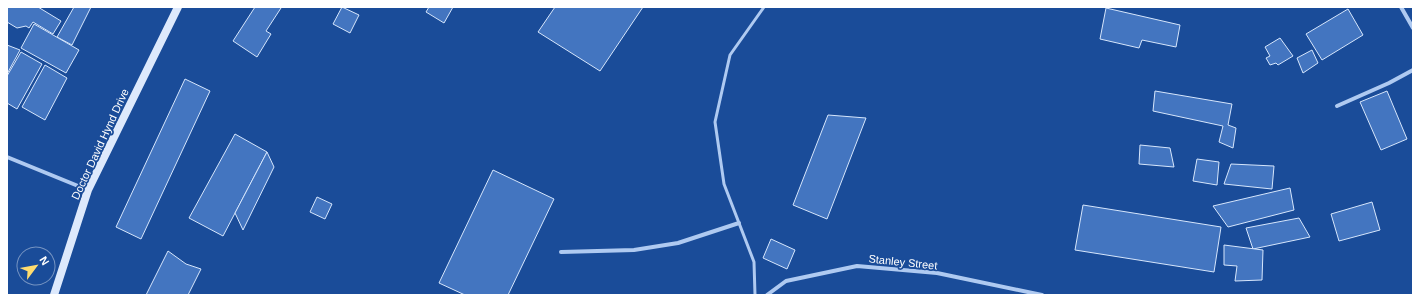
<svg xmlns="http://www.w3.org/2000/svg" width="1420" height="302" font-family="Helvetica,sans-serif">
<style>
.building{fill:#4375c0;stroke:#d6e6fc}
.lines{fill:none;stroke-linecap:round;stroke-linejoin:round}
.service{stroke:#afcaf1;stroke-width:3}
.minor{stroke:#afcaf1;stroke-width:4}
.secondary{stroke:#dde9fc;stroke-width:8}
.labels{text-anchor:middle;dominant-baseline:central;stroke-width:3.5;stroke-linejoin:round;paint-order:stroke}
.street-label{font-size:11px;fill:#fff;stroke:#1a4c99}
</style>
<rect width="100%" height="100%" fill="#1a4c99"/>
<g class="building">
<polygon points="7,7 38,7 61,21 53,34 33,22 29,28 26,26 17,28 7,22"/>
<polygon points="74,7 91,7 72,45 57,37"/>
<polygon points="255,7 279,7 281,8 266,31 271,34 257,57 233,41"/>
<polygon points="342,7 359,15 350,33 333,24"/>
<polygon points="429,7 453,7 444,23 426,12"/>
<polygon points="555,7 643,7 600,71 538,32"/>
<polygon points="1106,8 1180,25 1176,47 1142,40 1139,48 1100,39"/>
<polygon points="1348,9 1363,35 1322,60 1306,34"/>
<polygon points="34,24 79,50 66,73 21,48"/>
<polygon points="1280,38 1293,56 1278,65 1276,63 1270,65 1266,58 1270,56 1265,47"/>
<polygon points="7,45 20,50 7,74"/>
<polygon points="1312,50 1318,63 1303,73 1297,58"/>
<polygon points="21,52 42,64 17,109 7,103 7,76"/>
<polygon points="45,65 67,78 45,120 22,107"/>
<polygon points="185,79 210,91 141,239 116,227"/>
<polygon points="1155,91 1232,104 1228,125 1236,128 1233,148 1219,142 1223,126 1153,111"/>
<polygon points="1387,91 1407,139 1381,150 1360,102"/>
<polygon points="828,115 866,118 827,219 793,205"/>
<polygon points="235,134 267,152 223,236 189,218"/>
<polygon points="1140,145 1170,148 1174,167 1139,164"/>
<polygon points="267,152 274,167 243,230 235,213"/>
<polygon points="1197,159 1219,162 1217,185 1193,181"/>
<polygon points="1231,164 1274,166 1272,189 1224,184"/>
<polygon points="493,170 554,199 508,295 465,295 439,283"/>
<polygon points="1290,188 1294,210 1228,227 1213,206"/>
<polygon points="317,197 332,204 325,219 310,212"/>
<polygon points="1372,202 1380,230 1339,241 1331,214"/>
<polygon points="1083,205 1221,227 1214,272 1075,250"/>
<polygon points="1299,218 1310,237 1253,249 1246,228"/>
<polygon points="771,239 795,250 787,269 763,258"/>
<polygon points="1224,245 1263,250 1262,280 1235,281 1237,266 1224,265"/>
<polygon points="168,251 186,264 201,269 188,295 146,295"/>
</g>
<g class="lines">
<polyline class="service" points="755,295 754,262 724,184 715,122 730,55 764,7"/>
<g class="minor">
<polyline points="1401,7 1413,28"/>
<polyline points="1337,106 1389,83 1413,70"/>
<polyline points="7,157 88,190"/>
<polyline points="561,252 634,250 678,243 739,223"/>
<polyline points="767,295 786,281 857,266 937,273 1042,295"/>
</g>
<polyline class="secondary" points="54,295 88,190 178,7"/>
</g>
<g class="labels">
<g class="street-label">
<text transform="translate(100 144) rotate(-65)">Doctor David Hynd Drive</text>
<text transform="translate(903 262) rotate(6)">Stanley Street</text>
</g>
</g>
<rect width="1420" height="302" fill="none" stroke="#ffffff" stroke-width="16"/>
<g transform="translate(36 266) rotate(58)"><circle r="19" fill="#1a4c99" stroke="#7694c2"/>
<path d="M0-3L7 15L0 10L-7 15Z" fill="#ffdc6f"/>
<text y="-6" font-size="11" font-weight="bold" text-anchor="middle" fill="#ffffff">N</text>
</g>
</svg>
